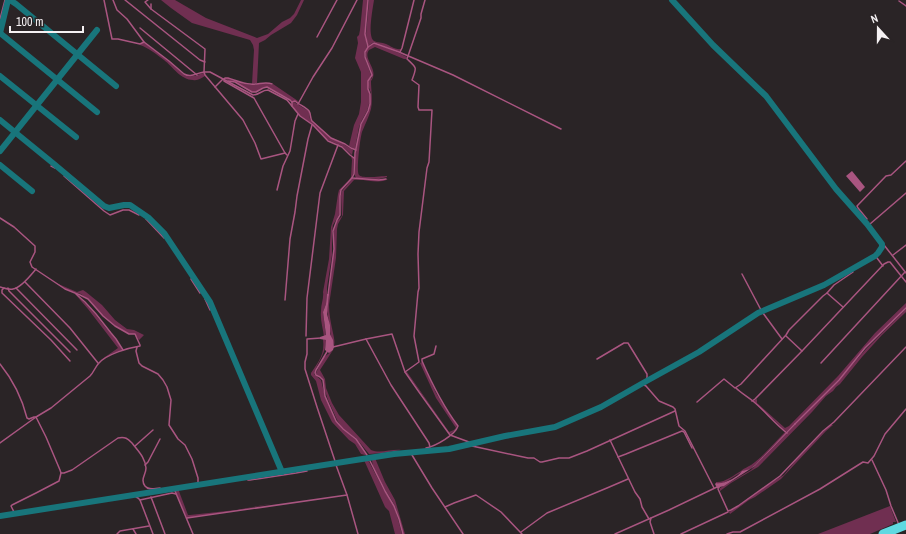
<svg xmlns="http://www.w3.org/2000/svg" width="906" height="534" font-family="'Archivo Narrow',sans-serif">
<style>
.green{fill:#702f51}
.water{fill:#a95580}
.lines{fill:none;stroke-linecap:round;stroke-linejoin:round}
.stream{stroke:#a95580;stroke-width:1.5}
.minor{stroke:#18757b;stroke-width:6}
.highway{stroke:#5fd9e1;stroke-width:9}
</style>
<rect width="100%" height="100%" fill="#2a2426"/>
<g class="green">
<polygon points="161,0 175,0 206,18 257,38 268,34 282,22 290,18 294,14 301,0 304,0 297,15 291,23 271,35 265,40 259,43 257,83 252,84 254,50 253,45 250,40 192,23 171,8"/>
<polygon points="363,0 368,0 365,34 367,47 365,51 364,56 371,75 368,81 368,89 370,94 369,104 367,111 362,120 359,127 355,149 349,146 354,125 359,114 361,102 361,72 355,58 358,43 357,37 359,35 360,30"/>
<path d="M 369,0 L 374,0 C 373,8 367,36 374,41 C 377,43 382,42 386,44 C 391,46 395,50 401,49 L 399,52 L 374,42 L 368,46 L 366,34 Z"/>
<path d="M 144,42 L 169,61 L 184,75 C 190,78 197,75 204,73 L 205,76 C 201,78 198,81 193,80 C 181,80 173,67 164,60 C 157,55 149,48 140,45 Z"/>
<path d="M 374,43 L 399,53 L 407,57 L 406,59 L 404,59 L 375,47 C 373,48 371,49 369,50 C 362,59 380,70 371,81 C 371,90 373,99 371,109 C 369,117 365,124 362,132 C 360,139 356,171 359,175 C 362,179 382,176 387,176 L 387,177 L 379,179 L 356,178 C 351,169 358,137 361,126 C 364,117 369,112 370,103 C 370,100 371,96 371,93 C 370,90 367,85 369,81 C 371,76 371,82 372,76 C 372,74 371,72 371,70 C 366,59 361,50 374,43 Z"/>
<path d="M 225,78 L 228,78 C 235,80 242,84 250,85 C 258,85 265,81 272,85 L 273,84 L 298,101 L 297,103 L 295,101 L 292,101 L 288,98 L 269,88 L 263,87 L 256,92 L 252,92 L 235,82 L 227,80 L 225,79 Z"/>
<polygon points="294,102 302,107 307,110 309,112 310,119 331,138 345,145 353,150 352,155 342,146 328,140 325,138 313,125 300,116 293,107 292,104"/>
<path d="M 351,156 L 354,158 L 353,174 L 352,178 L 340,191 L 339,215 L 333,225 L 332,232 L 332,255 L 327,287 L 327,294 L 326,304 L 323,312 L 326,336 L 324,337 C 323,328 320,320 321,311 C 321,304 324,298 323,292 L 329,259 L 331,227 L 335,214 L 338,194 L 339,190 L 349,180 L 351,177 L 352,160 Z"/>
<path d="M 352,179 C 364,177 376,181 388,179 C 378,185 365,178 354,180 L 344,191 L 343,215 L 338,224 L 337,229 L 336,258 L 329,305 C 329,314 331,324 333,333 C 334,338 335,341 334,346 C 333,340 329,334 330,328 L 327,311 L 334,248 L 334,230 L 337,221 L 342,216 L 341,195 L 342,191 Z"/>
<polygon points="56,283 77,292 83,290 86,292 102,305 115,320 127,329 134,330 144,335 139,340 135,334 129,334 115,326 103,316 88,299 81,294 65,289"/>
<path d="M 75,294 C 85,302 93,311 101,322 C 108,331 117,339 122,350 L 111,354 L 98,362 L 118,348 L 88,309 Z"/>
<polygon points="906,303 906,308 865,348 839,379 787,432 782,428 774,420 768,416 753,401 757,399 757,403 785,428 789,426 838,376 875,333"/>
<polygon points="906,309 906,312 882,335 862,357 840,384 836,387 833,391 826,396 812,412 758,467 751,471 731,483 720,491 720,488 751,470 839,380 866,349"/>
<path d="M 323,339 L 326,340 C 326,348 323,355 319,362 C 317,366 315,370 314,374 L 321,380 L 325,396 L 336,421 L 342,429 L 356,439 L 366,455 L 365,455 L 361,454 L 355,444 L 349,440 L 332,422 L 321,400 L 316,381 L 311,375 L 311,373 C 319,361 325,354 323,339 Z"/>
<path d="M 333,350 L 320,370 L 325,379 L 326,388 L 332,403 L 339,415 L 371,450 C 380,454 391,449 401,450 L 383,453 L 369,454 L 356,438 L 343,429 L 337,420 L 328,400 L 325,391 L 323,380 L 321,377 L 316,374 L 316,373 L 323,358 Z"/>
<polygon points="422,362 436,393 444,406 457,425 456,429 450,434 406,372 407,372 449,432 454,430 456,428 436,398 420,363"/>
<polygon points="830,425 833,425 826,431 781,479 755,497 749,500 730,514 729,512 731,511 772,482 784,475 796,460"/>
<path d="M 785,432 L 786,433 L 755,465 L 750,469 L 743,471 L 724,483 L 720,484 L 716,483 L 716,482 C 724,483 734,475 741,471 C 744,468 748,467 751,465 C 764,456 774,443 785,432 Z"/>
<path d="M 375,458 L 385,482 L 395,500 L 405,534 L 403,534 C 401,524 398,514 394,504 C 387,491 373,475 372,460 Z"/>
<polygon points="364,460 368,460 385,492 394,506 398,519 402,534 395,534 389,511 385,507"/>
<polygon points="179,490 179,491 180,494 188,515 190,515 236,510 275,503 235,511 187,518 175,491"/>
<polygon points="890,506 896,522 893,522 893,524 870,534 818,534"/>
</g>
<g class="water">
<polygon points="852,171 865,187 860,192 846,176"/>
<polygon points="327,294 329,294 327,314 330,325 330,334 333,340 334,347 333,350 329,353 325,350 326,340 320,339 320,337 326,335 323,312 326,304"/>
<path d="M 795,423 L 796,424 L 755,466 L 724,486 L 720,487 L 719,489 L 717,488 L 715,484 L 716,483 C 723,485 738,477 742,471 L 750,469 L 755,465 Z"/>
</g>
<g class="lines">
<g class="stream">
<polyline points="104,0 112,39 118,39 140,44 144,42"/>
<path d="M 113,0 L 117,10 L 127,19 L 144,42 L 169,61 L 184,74 C 191,78 196,73 204,72 C 206,72 208,72 210,72 L 253,95 C 260,95 261,90 268,90 L 287,100 L 300,116 L 313,125 L 328,141 L 342,147 L 350,155 L 354,158"/>
<polyline points="125,0 200,60 205,62"/>
<polyline points="148,0 145,2 151,9 205,49 204,72 205,75 243,120 255,143 261,159 285,153"/>
<polyline points="899,1 906,6"/>
<polyline points="151,9 151,4"/>
<polyline points="0,19 5,0"/>
<polyline points="140,28 197,75"/>
<polyline points="317,37 337,0"/>
<polyline points="368,47 374,43 399,52 453,75 561,129"/>
<polyline points="400,52 402,48 414,0"/>
<polyline points="228,81 235,82 252,92 256,92 263,88 267,87 290,100 292,102 292,106"/>
<path d="M 272,84 C 265,81 258,85 250,84 C 243,84 235,80 228,78 L 225,78 L 224,79 L 224,81 L 254,98 L 285,153 L 287,155"/>
<polyline points="215,87 223,79"/>
<path d="M 292,102 L 295,101 C 298,104 307,108 309,111 C 311,114 310,118 312,121 L 331,138 L 345,144 L 351,148 L 356,150"/>
<polyline points="298,104 313,77 332,48 357,0"/>
<polyline points="51,166 55,168"/>
<polyline points="64,176 104,211 110,215 123,210 129,210 139,215"/>
<polyline points="352,178 379,180 386,179"/>
<polyline points="277,190 283,166 290,151 295,121 298,114"/>
<path d="M 0,218 L 14,227 L 35,246 L 35,252 L 30,262 L 32,267 L 65,289 L 80,295 L 88,299 L 103,316 L 115,326 L 129,334 L 135,334 L 140,345 L 140,346 C 128,348 107,354 99,363 C 95,367 94,372 90,376 L 51,408 L 36,417 L 34,417 L 29,419 L 27,418 C 22,398 13,380 0,364"/>
<polyline points="146,219 164,238"/>
<polyline points="867,219 858,208 857,206 886,176 891,175 906,161"/>
<polyline points="870,224 906,193"/>
<polyline points="884,245 906,273"/>
<polyline points="893,255 906,245"/>
<polyline points="877,258 883,266"/>
<polyline points="742,274 761,310"/>
<polyline points="191,279 200,293"/>
<polyline points="25,282 70,328 98,363"/>
<path d="M 0,287 C 4,288 9,290 13,289 C 21,288 31,275 36,269"/>
<polyline points="4,288 2,290 2,293 51,340 70,361"/>
<polyline points="8,288 9,291 70,352"/>
<polyline points="16,288 77,350"/>
<polyline points="827,293 843,307"/>
<polyline points="76,294 85,302 96,314 111,333 116,339 123,350"/>
<polyline points="328,295 334,249 333,231 337,220 340,215 340,196 341,190 352,178 354,174 355,153 361,124 368,111 370,104 370,94 368,89 368,81 372,75 365,57 365,52 368,47 365,34 368,0"/>
<polyline points="205,299 210,310"/>
<polyline points="285,300 290,239 295,212 297,196 308,139 312,125"/>
<polyline points="763,313 782,339"/>
<polyline points="306,336 307,298 320,193 338,145"/>
<polyline points="786,336 802,351"/>
<polyline points="321,338 307,339 307,354 305,362 305,369 317,407 335,461"/>
<polyline points="366,339 391,385 429,443 430,447"/>
<polyline points="137,347 136,351 139,363 142,366 158,374 163,380 167,387 171,400 169,425 178,439 185,445 192,459 198,478 198,482"/>
<polyline points="333,347 366,339 392,334 405,372 419,392 450,435 469,442"/>
<polyline points="328,350 316,370 315,373 316,375 320,377 323,380 325,396 336,421 343,429 356,439 367,455"/>
<polyline points="597,359 624,343 628,343 647,374 647,378"/>
<polyline points="821,363 905,272"/>
<path d="M 405,372 L 419,362 L 414,336 L 418,292 L 419,288 L 418,254 L 419,232 L 427,168 L 429,162 L 432,110 L 419,110 L 418,107 L 419,85 L 412,80 C 417,67 417,68 407,59 L 421,18 L 421,14 L 425,0"/>
<polyline points="644,385 646,386 659,401 673,407 675,409 679,426 685,431 714,488"/>
<path d="M 736,388 C 741,393 748,397 754,402 C 765,411 775,424 787,433"/>
<polyline points="752,401 755,399 803,350 884,264 888,262 890,262 906,282"/>
<polyline points="697,402 724,379 735,388 741,384 786,335 789,330 823,296 827,293 834,285 853,272"/>
<polyline points="795,424 839,380 865,348 906,308"/>
<polyline points="610,440 635,492 640,499 642,507 649,519"/>
<path d="M 0,443 L 36,417 L 46,437 L 60,470 L 61,473 L 64,473 L 72,470 L 118,438 C 125,436 128,439 132,443 C 138,451 145,457 146,468 C 146,475 140,479 145,486 C 149,491 155,488 160,488"/>
<polyline points="135,446 153,430"/>
<polyline points="472,446 528,458 534,458 540,462 542,462 559,458 569,458 587,451 675,411"/>
<path d="M 426,448 C 436,446 455,435 458,426 C 443,406 432,384 422,361 L 422,359 L 434,354 L 436,346"/>
<polyline points="412,455 432,488 463,534"/>
<polyline points="618,457 626,454 682,431 684,432 692,448"/>
<polyline points="872,460 886,490 891,506 899,525"/>
<polyline points="370,461 385,491 394,506 399,519 403,534"/>
<polyline points="145,465 148,462 160,439"/>
<polyline points="336,465 347,495 358,534"/>
<polyline points="247,479 248,480 250,480 296,473 307,471"/>
<polyline points="718,489 728,511 731,510 738,506 780,476 823,431 834,422 906,347"/>
<polyline points="175,491 193,534"/>
<polyline points="136,497 138,498 140,500 172,493 176,494"/>
<polyline points="151,497 165,534"/>
<polyline points="140,500 153,534"/>
<polyline points="445,507 454,503 476,495 501,512 522,534"/>
<polyline points="14,512 11,506 12,505 36,493 59,481 61,473"/>
<polyline points="187,518 347,495"/>
<polyline points="651,518 650,522 654,534"/>
<polyline points="133,529 136,534"/>
<polyline points="521,532 547,513 607,488 628,479"/>
<polyline points="117,534 120,531 149,526"/>
<polyline points="615,534 669,510 717,487"/>
<polyline points="681,534 728,512"/>
<polyline points="727,534 733,532 740,532 820,489 863,462 868,463 874,456 885,434 906,409"/>
</g>
<g class="minor">
<polyline points="10,0 16,4 116,86"/>
<polyline points="0,33 97,112"/>
<polyline points="0,33 8,0"/>
<polyline points="0,76 76,137"/>
<polyline points="0,120 54,164 104,206 109,208 124,205 130,205 149,218 164,233 210,302 282,472"/>
<polyline points="0,151 97,30"/>
<polyline points="0,165 32,191"/>
<polyline points="0,516 394,454 449,449 505,436 555,427 601,407 643,383 699,352 758,313 824,285 875,256 878,253 882,247 882,244 867,224 836,189 766,96 713,45 672,0"/>
</g>
<polyline class="highway" points="883,534 906,525"/>
</g>
<g transform="translate(878 28) rotate(339)" stroke="#2a2426" stroke-width="3" paint-order="stroke">
<path d="M0-3L7 15L0 10L-7 15Z" fill="#f5f1f3"/>
<text y="-6" font-size="11" font-weight="bold" text-anchor="middle" fill="#f5f1f3">N</text>
</g>
<path d="M10 26v6h73v-6" fill="none" stroke="#f5f1f3" stroke-width="2"/>
<text x="16" y="26" font-size="12" fill="#f5f1f3" stroke="#2a2426" stroke-width="3" paint-order="stroke">100 m</text>
</svg>
